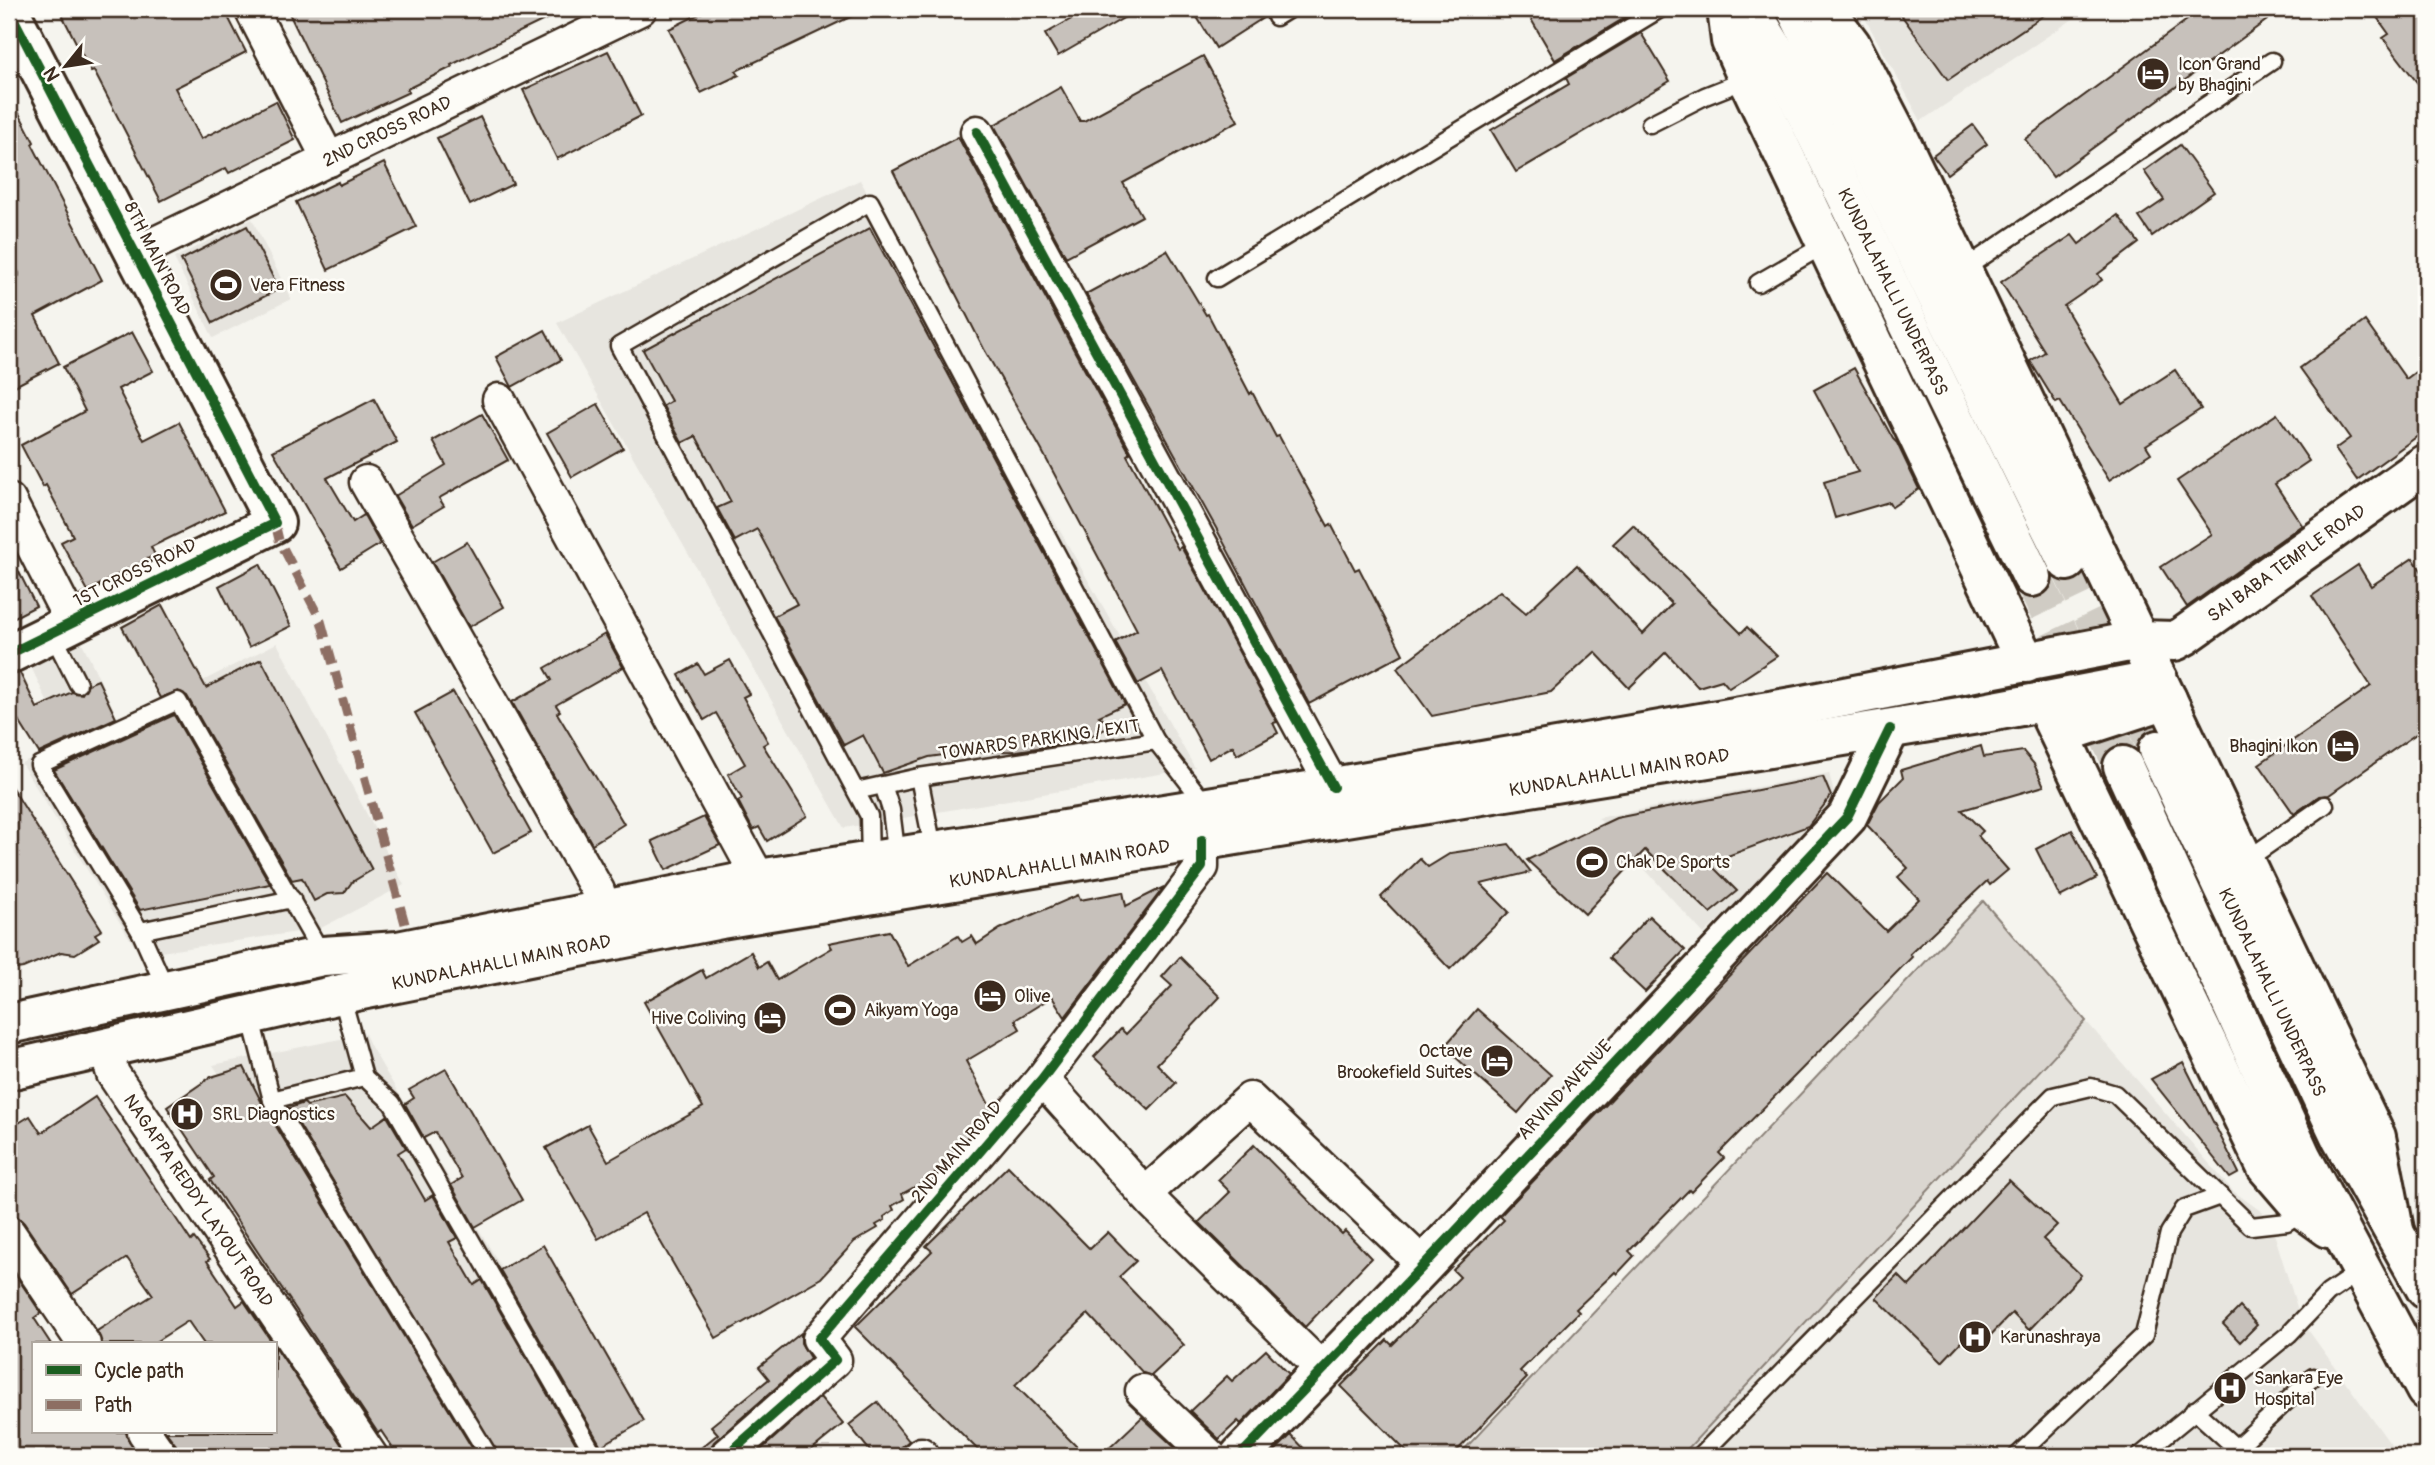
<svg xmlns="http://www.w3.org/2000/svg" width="2435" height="1465" font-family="Pangolin,sans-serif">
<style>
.built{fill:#e7e5df}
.green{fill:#dad6d0;stroke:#8a8077;stroke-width:2}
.building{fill:#c7c1bb;stroke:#3b2a1e;stroke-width:2}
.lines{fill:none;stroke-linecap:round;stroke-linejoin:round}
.primary-tunnel{stroke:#d0ccc4;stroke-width:38;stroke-dasharray:38 19;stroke-linecap:butt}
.service-casing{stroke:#3b2a1e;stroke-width:21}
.minor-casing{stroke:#3b2a1e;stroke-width:37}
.tertiary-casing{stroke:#3b2a1e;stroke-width:44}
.primary-casing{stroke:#3b2a1e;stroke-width:44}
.service{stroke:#fdfcf7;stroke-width:16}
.minor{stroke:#fdfcf7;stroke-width:32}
.tertiary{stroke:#fdfcf7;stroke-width:38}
.primary{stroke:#fdfcf7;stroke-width:38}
.quiet{stroke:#8d6e63;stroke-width:9;stroke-dasharray:18 9;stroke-linecap:butt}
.cycleway-casing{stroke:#fdfcf7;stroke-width:15}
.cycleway{stroke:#1b5e20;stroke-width:10}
.labels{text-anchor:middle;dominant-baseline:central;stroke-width:5;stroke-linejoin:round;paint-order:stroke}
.poi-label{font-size:18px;fill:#3b2a1e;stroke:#fdfcf7;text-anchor:start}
.street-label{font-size:18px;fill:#3b2a1e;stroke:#fdfcf7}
</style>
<rect width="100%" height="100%" fill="#f5f4ee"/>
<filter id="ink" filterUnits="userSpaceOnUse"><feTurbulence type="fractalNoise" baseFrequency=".0143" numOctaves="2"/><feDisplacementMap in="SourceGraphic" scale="14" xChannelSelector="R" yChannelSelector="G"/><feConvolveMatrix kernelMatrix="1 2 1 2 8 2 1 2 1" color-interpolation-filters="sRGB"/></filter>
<g filter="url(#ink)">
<g class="built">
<polygon points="1864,9 2088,9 1921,121 1861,11"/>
<polygon points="860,180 1195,768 844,828 557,323"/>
<polygon points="252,219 291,299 213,338 174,258"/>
<polygon points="78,634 115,712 63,736 27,658"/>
<polygon points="277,643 404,885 319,929 140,955 21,763 183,691"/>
<polygon points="1829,773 1835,798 1814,828 1704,934 1598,818"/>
<polygon points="2086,1021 2233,1191 2269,1217 2301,1320 2399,1456 1681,1456"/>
<polygon points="365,1034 370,1045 613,1456 471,1456 213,1065"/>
</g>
<polygon class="green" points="1983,901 2086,1021 1681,1456 1458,1456"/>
<g class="building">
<polygon points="59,9 224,9 246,52 175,88 201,139 276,101 295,140 229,173 226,168 161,201 94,71 91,72"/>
<polygon points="287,9 567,9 451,65 452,67 407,89 409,92 342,123"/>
<polygon points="709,9 867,9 736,71 739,75 701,93 669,29"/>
<polygon points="1089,9 1139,9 1058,56 1045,34"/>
<polygon points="1192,9 1270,9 1266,16 1216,48"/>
<polygon points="1525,9 1627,9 1631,14 1555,60"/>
<polygon points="1897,9 2053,9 1948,80"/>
<polygon points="2202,9 2282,9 2053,177 2025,139"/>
<polygon points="2371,9 2426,9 2426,94 2383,38 2389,34"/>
<polygon points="1641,33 1670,81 1516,172 1491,130 1569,84 1566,78"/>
<polygon points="608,51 641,116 557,159 523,90"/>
<polygon points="1203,56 1238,121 1123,183 1142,216 1066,257 994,125 1061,87 1080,121 1084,121"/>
<polygon points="9,94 34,142 32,144 102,280 35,316 59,363 9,389 9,281 19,276 19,273 9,254"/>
<polygon points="480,117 513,184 470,205 437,138"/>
<polygon points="1973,125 1987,144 1947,174 1933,155"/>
<polygon points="958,137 1130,453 1127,455 1178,549 1181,547 1201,582 1277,722 1273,723 1278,733 1237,755 1233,746 1209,759 1162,671 1138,684 1115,642 1137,630 1041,449 984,349 893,171"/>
<polygon points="2180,145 2214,192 2152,236 2139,217 2164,200 2144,171"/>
<polygon points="384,163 416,227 328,270 296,202 338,182 339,185"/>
<polygon points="2118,215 2139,243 2098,274 2102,280 2064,306 2123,404 2175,370 2201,409 2146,445 2151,453 2109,480 2060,401 2056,403 2030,361 2045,352 2001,282 2072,235 2079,244"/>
<polygon points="247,226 279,289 213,323 181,260"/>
<polygon points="870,228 1125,704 1099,716 1111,726 1085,739 1071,743 1017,751 966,752 929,757 883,773 863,735 844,745 774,616 797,604 757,529 735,541 717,508 731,502 696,436 682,443 663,406 671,401 643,350"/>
<polygon points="1167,250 1206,315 1208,314 1250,394 1252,392 1276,437 1279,436 1328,526 1331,524 1355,570 1359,568 1403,654 1309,704 1216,528 1086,294"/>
<polygon points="2365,321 2406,379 2426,364 2426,430 2357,480 2335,449 2350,438 2300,368"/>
<polygon points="545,330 561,360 512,387 496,357"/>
<polygon points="132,332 153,371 118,389 144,440 179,422 225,511 151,547 155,555 88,591 61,542 73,536 46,485 43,487 21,445 85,411 63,367"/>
<polygon points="1854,368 1893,439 1897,443 1919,489 1892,507 1889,502 1835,518 1824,482 1858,472 1814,390"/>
<polygon points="374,399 397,442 327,478 353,522 364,515 380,544 341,568 273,451"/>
<polygon points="598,404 623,448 572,477 547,433"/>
<polygon points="482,414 508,460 439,498 444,506 412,525 395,496 446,465 433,441"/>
<polygon points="2277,414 2309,461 2275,484 2302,525 2187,607 2161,567 2212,534 2177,481"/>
<polygon points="1633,525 1741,633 1747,627 1777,656 1729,688 1722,680 1698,687 1666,652 1629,688 1595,652 1551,692 1432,716 1397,668 1500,591 1526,613 1577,565 1643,634 1672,604 1613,544"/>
<polygon points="467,542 504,607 469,627 432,562"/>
<polygon points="9,552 36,606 9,620"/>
<polygon points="2413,558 2426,578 2426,727 2329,795 2319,796 2294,814 2259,764 2371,686 2312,596 2358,565 2371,586"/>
<polygon points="260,564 291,626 249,647 219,586"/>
<polygon points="162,605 206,688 261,659 372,870 352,882 344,893 327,894 314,901 302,878 292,880 187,696 178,691 160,698 122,627"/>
<polygon points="605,634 623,667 556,705 560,711 557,713 624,824 592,844 512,702 552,680 545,668"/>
<polygon points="730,660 749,694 743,697 768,742 763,745 807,816 767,841 759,827 753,830 738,801 742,799 728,774 745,764 716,713 704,720 679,675 698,664 704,674"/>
<polygon points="20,673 37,708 72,692 82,694 88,684 98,680 116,718 39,753 9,705 9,676"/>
<polygon points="453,692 531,833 493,853 415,713"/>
<polygon points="174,715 270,884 140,910 54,770"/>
<polygon points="1981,746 1984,757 2023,751 2034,764 2044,786 1962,810 1983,831 1978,836 2008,870 1990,885 1987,881 1910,954 1912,957 1719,1153 1724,1158 1691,1192 1689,1190 1629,1251 1634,1256 1617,1274 1615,1272 1576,1309 1579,1312 1520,1371 1527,1378 1452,1456 1411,1456 1341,1386 1387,1340 1392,1345 1460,1277 1453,1270 1504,1220 1500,1216 1827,873 1886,931 1919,899 1898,877 1908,868 1867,825 1879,802 1903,778 1901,770"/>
<polygon points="1823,777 1831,796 1808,826 1709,863 1737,891 1710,913 1645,850 1585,914 1527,860 1616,818"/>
<polygon points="9,783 102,930 95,934 99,939 75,954 61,952 23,968 9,970"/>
<polygon points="704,817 720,845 666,870 652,841"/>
<polygon points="2072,830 2097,878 2060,897 2036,849"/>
<polygon points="1509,844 1531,872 1481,884 1509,912 1450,969 1381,897 1420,859 1428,867 1451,853"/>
<polygon points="1164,887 1065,1017 1052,997 1015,1020 1020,1029 966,1061 992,1110 929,1179 902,1194 904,1199 892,1206 894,1210 884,1217 885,1220 876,1225 878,1228 854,1242 821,1278 716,1338 644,1213 598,1239 546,1148 588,1125 608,1161 703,1107 644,1002 702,970 706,978 751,952 759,967 767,962 777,980 832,948 829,943 889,931 908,966 958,936 962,942 972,936 977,944 1000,929 1078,895 1080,900 1123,892 1126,906"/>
<polygon points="1649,916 1685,950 1645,992 1609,958"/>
<polygon points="1180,957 1220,997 1157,1064 1176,1083 1149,1110 1094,1057 1121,1029 1126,1034 1172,986 1162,977"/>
<polygon points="1477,1009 1551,1075 1518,1113 1444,1047"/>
<polygon points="2183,1062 2239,1173 2230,1178 2151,1079"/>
<polygon points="244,1067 263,1105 477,1456 398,1456 381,1431 378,1433 210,1180 214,1177 167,1107 211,1077"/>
<polygon points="446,1069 522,1200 475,1227 451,1185 462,1178 435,1132 424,1138 405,1104 414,1098 409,1090"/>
<polygon points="95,1097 191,1241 194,1238 210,1259 207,1261 237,1306 244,1301 273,1344 204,1344 188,1321 152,1344 102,1344 97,1331 153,1295 127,1258 72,1294 24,1223 18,1217 9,1215 9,1129 30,1116 41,1133"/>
<polygon points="345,1097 371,1127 387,1116 406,1148 398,1153 425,1200 433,1195 457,1238 449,1242 474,1285 482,1280 583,1456 499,1456 289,1108 304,1103 307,1106"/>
<polygon points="1254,1145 1342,1234 1345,1231 1371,1258 1305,1327 1199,1222 1230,1192 1218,1180"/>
<polygon points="1008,1166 1090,1249 1108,1232 1136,1261 1119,1277 1184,1345 1151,1376 1143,1373 1088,1314 1015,1385 1086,1456 984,1456 855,1327 932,1251 926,1246"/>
<polygon points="2009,1180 2057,1225 2043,1239 2081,1275 2029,1330 2012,1313 1986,1340 1974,1328 1942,1362 1876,1298 1898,1275 1909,1286"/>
<polygon points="543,1245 644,1421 601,1446 500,1270"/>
<polygon points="9,1265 41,1313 34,1318 51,1344 33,1344 33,1432 126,1432 129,1442 139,1456 9,1456"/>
<polygon points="2240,1307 2257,1325 2240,1342 2223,1324"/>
<polygon points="801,1333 801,1343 810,1358 714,1442 709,1450 708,1456 691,1456 718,1434 711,1426 769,1379 759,1367"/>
<polygon points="275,1346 347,1453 343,1456 179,1456 176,1445 166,1432 275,1432"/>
<polygon points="1266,1350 1289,1374 1241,1424 1238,1421 1219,1439 1190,1411 1227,1376 1232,1381"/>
<polygon points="820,1397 843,1424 804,1456 754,1456"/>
<polygon points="878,1402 909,1441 890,1456 874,1456 849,1425"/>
<polygon points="1142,1417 1184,1456 1101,1456"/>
<polygon points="1291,1435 1311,1456 1271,1455"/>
</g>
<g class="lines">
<g class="primary-tunnel">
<polyline points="2067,561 2158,750"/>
<polyline points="2032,577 2123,766"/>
</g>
<defs>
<g id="service">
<polyline points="1276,17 1289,9"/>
<polyline points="1650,124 1705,96 1748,79"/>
<polyline points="1961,271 2272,61"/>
<polyline points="1217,278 1660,9"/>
<polyline points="1758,283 1826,244"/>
<polyline points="52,633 78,684"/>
<polyline points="919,777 934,853"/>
<polyline points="883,785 891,810 897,858"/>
<polyline points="856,791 919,777 1156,741"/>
<polyline points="2245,861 2325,805"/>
<polyline points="870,863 869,816 619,346 870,202 1156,741 1206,805"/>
<polyline points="140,931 292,899"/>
<polyline points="166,989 140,931 39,765 178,701 323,956"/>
<polyline points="341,994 364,1077 392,1103 595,1456"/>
<polyline points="250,1015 272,1100 489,1456"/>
<polyline points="272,1100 364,1077"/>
<polyline points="2194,1410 2236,1448 2313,1377"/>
<polyline points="1700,1456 2053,1096 2091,1087 2115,1094 2251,1226 2287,1222 2304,1210"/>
<polyline points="2017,1456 2144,1335 2169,1233 2184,1209 2220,1196"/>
<polyline points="2140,1456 2289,1334 2328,1293 2362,1270"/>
</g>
<g id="minor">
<polyline points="251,9 329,160"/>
<polyline points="977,132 1333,787"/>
<path id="s1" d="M 135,253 L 640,9"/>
<polyline points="499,400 759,879"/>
<polyline points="366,482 598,891 604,910"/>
<polyline points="9,500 72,623"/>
<path id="s2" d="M 105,1048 L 113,1074 L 371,1456"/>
<polyline points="1042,1079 1153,1203 1323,1370"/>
<polyline points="1145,1194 1250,1099 1424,1265"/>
<polyline points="9,1233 84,1344"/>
<polyline points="1142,1391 1210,1456"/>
<polyline points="144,1432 161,1456"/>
<polyline points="726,1456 835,1360 819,1339 1042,1079 1202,867 1202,840"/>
<polyline points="919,1456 921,1454"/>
</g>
<g id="tertiary">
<polyline points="9,10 275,523 9,654"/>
<path id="s3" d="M 2139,640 L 2175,641 L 2184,636 L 2426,464"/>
<polyline points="1240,1456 1424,1265 1847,817 1890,729"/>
</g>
<g id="primary">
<polyline points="1727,9 1731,41 1748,79 2026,663"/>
<path id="s4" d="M 1750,9 L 1777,54 L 2032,577"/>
<polyline points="1796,9 2067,561"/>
<polyline points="1824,9 1851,45 1895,130 2376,1137 2394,1230"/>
<polyline points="2044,702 2266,1166 2304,1210 2329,1228"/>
<polyline points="2060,734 2167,699"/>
<path id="s5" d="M 2158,750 L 2341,1138 L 2426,1289"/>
<polyline points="2123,766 2301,1156 2426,1390"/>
<polyline points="9,1024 323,956 398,951 759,879 1333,787 1798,706 2139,640"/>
<path id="s6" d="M 9,1070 L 341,994 L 721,919 L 1984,713 L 2158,680"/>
</g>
</defs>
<use href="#service" class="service-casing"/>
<use href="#minor" class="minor-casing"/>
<use href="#tertiary" class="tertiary-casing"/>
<use href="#primary" class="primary-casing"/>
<use href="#service" class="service"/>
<use href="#minor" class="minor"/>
<use href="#tertiary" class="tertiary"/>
<use href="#primary" class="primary"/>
<polyline class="quiet" points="275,523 279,540 321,621 407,931"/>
<defs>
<g id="cycleway">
<polyline points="9,10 275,523 9,654"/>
<polyline points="977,132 1333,787"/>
<polyline points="726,1456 835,1360 819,1339 1042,1079 1202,867 1202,840"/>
<polyline points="1240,1456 1424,1265 1847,817 1890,729"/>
</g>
</defs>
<use href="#cycleway" class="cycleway-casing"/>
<use href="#cycleway" class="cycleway"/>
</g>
</g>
<defs>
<symbol id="hotel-disc" viewBox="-11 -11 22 22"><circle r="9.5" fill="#3b2a1e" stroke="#fdfcf7"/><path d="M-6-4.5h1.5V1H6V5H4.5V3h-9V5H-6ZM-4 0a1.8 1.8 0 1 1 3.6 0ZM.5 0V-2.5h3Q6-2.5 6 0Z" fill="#fff"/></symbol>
<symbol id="stadium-disc" viewBox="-11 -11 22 22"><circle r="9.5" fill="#3b2a1e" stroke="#fdfcf7"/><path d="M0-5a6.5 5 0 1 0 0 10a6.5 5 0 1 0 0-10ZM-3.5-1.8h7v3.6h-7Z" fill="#fff"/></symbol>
<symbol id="hospital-disc" viewBox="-11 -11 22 22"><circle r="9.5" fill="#3b2a1e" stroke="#fdfcf7"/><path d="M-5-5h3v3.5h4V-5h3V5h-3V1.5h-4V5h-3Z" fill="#fff"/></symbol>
</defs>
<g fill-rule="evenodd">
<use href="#hotel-disc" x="2134" y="55" width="38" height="38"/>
<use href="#stadium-disc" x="207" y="266" width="38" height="38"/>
<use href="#hotel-disc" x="2324" y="727" width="38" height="38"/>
<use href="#stadium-disc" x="1573" y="843" width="38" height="38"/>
<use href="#hotel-disc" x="971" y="977" width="38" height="38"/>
<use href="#stadium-disc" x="821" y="991" width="38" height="38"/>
<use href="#hotel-disc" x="751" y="999" width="38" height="38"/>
<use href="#hotel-disc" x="1478" y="1042" width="38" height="38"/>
<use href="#hospital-disc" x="168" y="1095" width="38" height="38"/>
<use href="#hospital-disc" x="1956" y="1318" width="38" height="38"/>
<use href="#hospital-disc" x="2211" y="1369" width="38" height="38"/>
</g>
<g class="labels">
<g class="poi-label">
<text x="2178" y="64">Icon Grand<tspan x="2178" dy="21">by Bhagini</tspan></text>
<text x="250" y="285">Vera Fitness</text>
<text x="2318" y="746" text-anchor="end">Bhagini Ikon</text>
<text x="1616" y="862">Chak De Sports</text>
<text x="1014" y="996">Olive</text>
<text x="864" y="1010">Aikyam Yoga</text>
<text x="746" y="1018" text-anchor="end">Hive Coliving</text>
<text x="1472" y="1051" text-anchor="end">Octave<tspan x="1472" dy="21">Brookefield Suites</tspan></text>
<text x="212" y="1114">SRL Diagnostics</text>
<text x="2000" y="1337">Karunashraya</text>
<text x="2254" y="1378">Sankara Eye<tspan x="2254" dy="21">Hospital</tspan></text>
</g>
<g class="street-label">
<text stroke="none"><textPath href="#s1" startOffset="280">2ND CROSS ROAD</textPath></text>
<text transform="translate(157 259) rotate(63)">8TH MAIN ROAD</text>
<text stroke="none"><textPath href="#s4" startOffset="317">KUNDALAHALLI UNDERPASS</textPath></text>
<text stroke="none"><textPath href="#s3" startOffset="172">SAI BABA TEMPLE ROAD</textPath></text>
<text transform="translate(135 573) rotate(-26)">1ST CROSS ROAD</text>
<text transform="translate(1039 740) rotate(-8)">TOWARDS PARKING / EXIT</text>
<text stroke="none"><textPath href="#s6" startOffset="1638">KUNDALAHALLI MAIN ROAD</textPath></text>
<text stroke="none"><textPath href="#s6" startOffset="1071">KUNDALAHALLI MAIN ROAD</textPath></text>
<text stroke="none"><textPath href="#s6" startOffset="504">KUNDALAHALLI MAIN ROAD</textPath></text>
<text stroke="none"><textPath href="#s5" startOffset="268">KUNDALAHALLI UNDERPASS</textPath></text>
<text transform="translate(1565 1090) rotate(-47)">ARVIND AVENUE</text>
<text transform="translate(957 1152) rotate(-49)">2ND MAIN ROAD</text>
<text stroke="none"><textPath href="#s2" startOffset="180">NAGAPPA REDDY LAYOUT ROAD</textPath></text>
</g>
</g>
<rect width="2435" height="1465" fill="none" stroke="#fdfcf7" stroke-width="35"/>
<rect x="18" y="18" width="2400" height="1430" fill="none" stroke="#3b2a1e" stroke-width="2.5" filter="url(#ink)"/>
<rect x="32" y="1342" width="245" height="91" fill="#fdfcf7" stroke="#afa8a0" stroke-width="2"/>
<rect x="46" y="1365" width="35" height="10" fill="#1b5e20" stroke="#afa8a0" stroke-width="2"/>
<text x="94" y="1378" font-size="21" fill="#3b2a1e">Cycle path</text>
<rect x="46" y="1400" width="35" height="10" fill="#8d6e63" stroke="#afa8a0" stroke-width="2"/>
<text x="94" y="1412" font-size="21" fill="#3b2a1e">Path</text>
<g transform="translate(66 66) rotate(240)" stroke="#fdfcf7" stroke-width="5" paint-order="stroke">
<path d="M0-5L12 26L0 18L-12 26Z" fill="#3b2a1e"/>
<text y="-10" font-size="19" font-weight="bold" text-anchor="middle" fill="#3b2a1e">N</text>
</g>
</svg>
